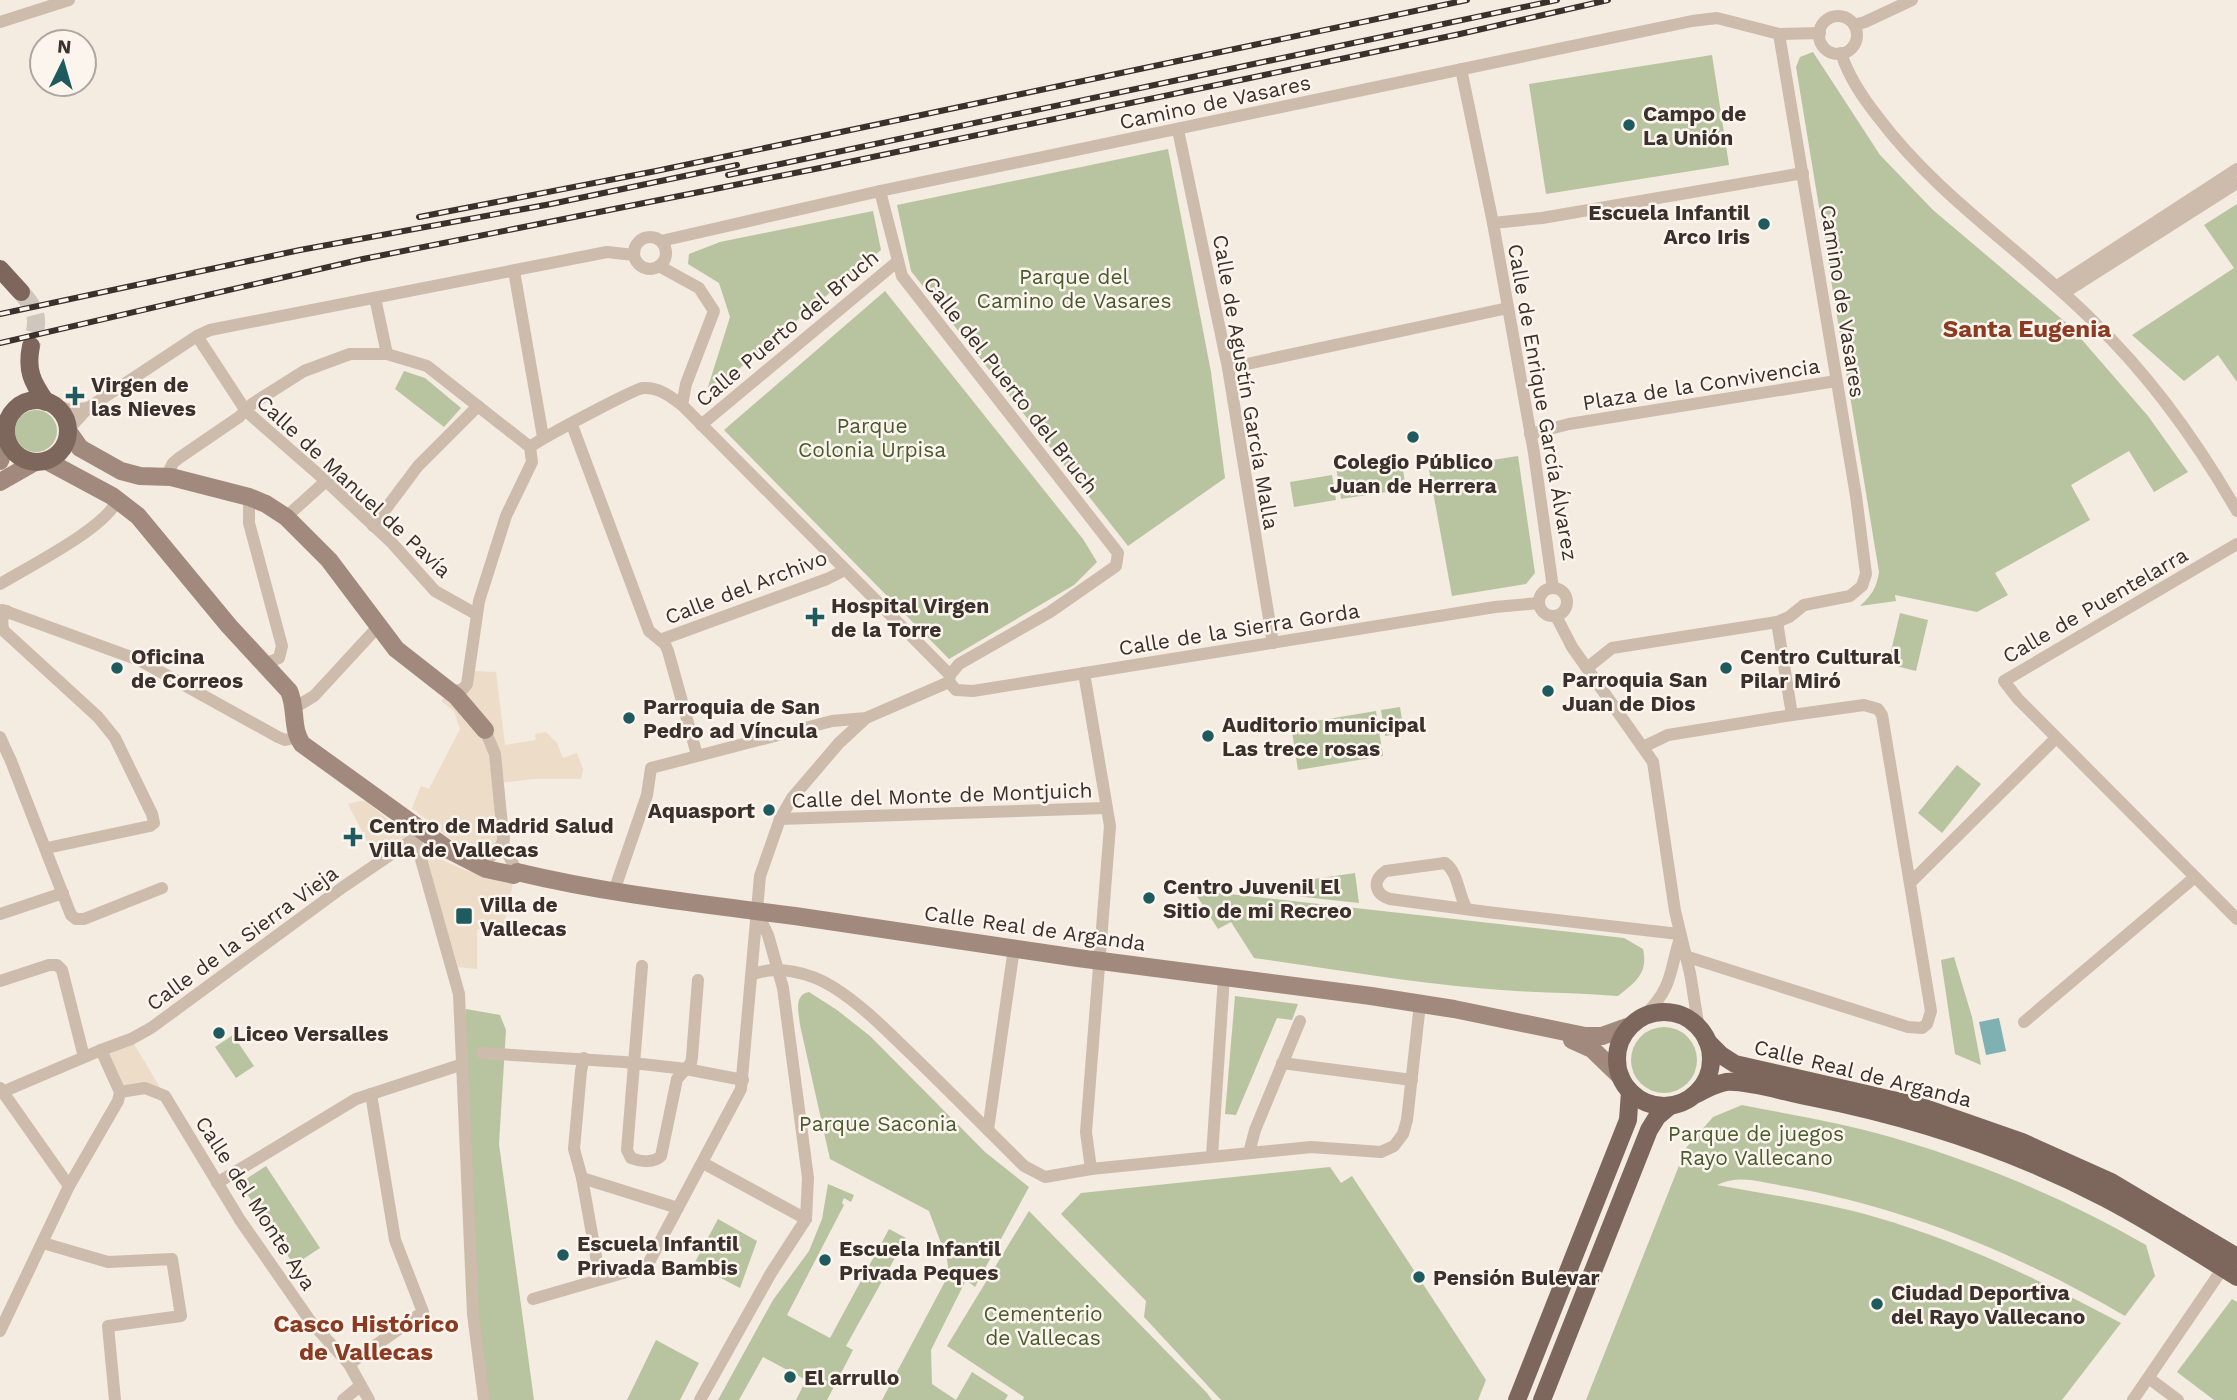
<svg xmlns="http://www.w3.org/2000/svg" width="2237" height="1400" font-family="'Work Sans',sans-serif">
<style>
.green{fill:#b8c4a0}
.plaza{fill:#ecdcc8}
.water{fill:#7fb0b2}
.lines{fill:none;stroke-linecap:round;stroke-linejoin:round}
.primary-tunnel{stroke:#cfc6bd;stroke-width:18;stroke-dasharray:18 9;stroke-linecap:butt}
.street{stroke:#cdbbac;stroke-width:12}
.secondary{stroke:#a18a7d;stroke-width:18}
.primary{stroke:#7d675c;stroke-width:18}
.rail-casing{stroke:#3b302b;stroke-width:6}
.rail{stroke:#fbf5ee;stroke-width:3.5;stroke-dasharray:10;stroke-linecap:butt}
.poi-dot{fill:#1f5a5e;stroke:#fbf5ee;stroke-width:2.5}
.labels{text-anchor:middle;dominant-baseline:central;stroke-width:5;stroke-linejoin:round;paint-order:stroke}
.street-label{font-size:21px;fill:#3b302b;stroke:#fbf5ee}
.poi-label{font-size:21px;font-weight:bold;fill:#3b302b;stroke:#fbf5ee;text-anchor:start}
.park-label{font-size:21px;fill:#4a5a2e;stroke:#fbf5ee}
.quarter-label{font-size:24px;font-weight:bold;fill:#8c3b22;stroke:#fbf5ee}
</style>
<rect width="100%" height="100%" fill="#f4ebe1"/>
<g class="green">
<path d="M 1813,52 L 1880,155 L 1933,210 L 2070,326 L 2148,416 L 2188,472 L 2154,492 L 2129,451 L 2071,485 L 2090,520 L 1995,573 L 2008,595 L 1977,612 L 1895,595 L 1896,601 L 1860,606 C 1872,595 1877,587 1879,572 L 1796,67 L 1800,57 Z"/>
<polygon points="1712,55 1729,165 1546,194 1529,84"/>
<polygon points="1168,149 1211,372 1225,478 1128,546 911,271 897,205"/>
<polygon points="2237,204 2237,382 2218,355 2184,381 2132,335 2234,268 2204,225"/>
<polygon points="873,211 881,250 710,393 708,387 730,317 719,283 688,264 689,254 720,242"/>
<polygon points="885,291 1083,539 1097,562 1074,585 949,659 724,430"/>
<polygon points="404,371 425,378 461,408 444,427 395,389"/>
<circle cx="36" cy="431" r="21"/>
<polygon points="1518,456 1535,573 1526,584 1452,596 1429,470"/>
<polygon points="1401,457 1406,489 1341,499 1336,467"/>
<polygon points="1332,475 1336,500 1294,507 1290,482"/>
<polygon points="1900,613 1928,620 1916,671 1888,664"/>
<polygon points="1400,707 1404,733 1385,736 1381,710"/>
<polygon points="1376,711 1383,756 1298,770 1291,725"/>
<polygon points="1957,765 1981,784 1942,833 1918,813"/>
<polygon points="1355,873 1359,903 1267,893 1293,882"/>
<path d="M 1193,890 L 1624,938 L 1643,949 C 1648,973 1637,981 1618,996 C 1584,993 1550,993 1516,991 C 1428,986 1340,970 1254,958 L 1231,922 L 1218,929 Z"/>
<polygon points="1954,957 1972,1017 1981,1065 1955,1054 1941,960"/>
<path d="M 809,992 L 837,1010 L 870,1036 L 985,1152 L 1029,1187 L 975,1287 L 966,1280 L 931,1350 L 932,1384 L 956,1400 L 972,1372 L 1008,1395 L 1005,1400 L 882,1400 L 949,1274 L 947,1259 L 929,1211 L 830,1159 L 800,1025 C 799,1013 793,995 809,992 Z"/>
<polygon points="1235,996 1298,1004 1292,1020 1277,1018 1236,1115 1225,1114"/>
<polygon points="466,1009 500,1015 506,1030 499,1144 534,1400 484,1400 463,1075"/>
<circle cx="1664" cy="1060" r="33"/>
<polygon points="233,1035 254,1066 236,1078 215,1047"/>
<path d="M 1742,1105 C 1792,1115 1844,1123 1894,1138 C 1982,1164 2067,1199 2146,1245 L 2155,1276 L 2125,1316 C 2019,1254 1905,1207 1784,1186 C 1761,1182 1738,1174 1717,1185 C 1770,1195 1823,1202 1875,1217 C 1962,1242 2042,1281 2121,1323 L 2062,1400 L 1586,1400 L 1686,1148 L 1713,1117 Z"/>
<polygon points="266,1166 320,1248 294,1265 240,1183"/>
<polygon points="1330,1167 1341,1183 1352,1176 1486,1380 1478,1400 1221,1400 1144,1317 1146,1301 1061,1214 1081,1193"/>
<polygon points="828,1184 854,1195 851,1202 844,1198 842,1203 844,1205 787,1315 830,1338 889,1229 906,1238 846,1346 853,1350 827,1400 796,1400 806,1380 763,1357 739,1400 718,1400 773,1300 809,1251 822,1219"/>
<polygon points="1029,1211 1207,1393 1212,1400 1023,1400 1024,1397 947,1346"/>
<polygon points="718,1219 757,1241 740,1288 694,1264"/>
<polygon points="2232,1299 2237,1302 2237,1400 2214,1400 2177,1372"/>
<polygon points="656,1340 699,1363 680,1400 627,1400"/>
</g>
<g class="plaza">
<polygon points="474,671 496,672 505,745 536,740 535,734 546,732 557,743 563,758 577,753 583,769 581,779 534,779 499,783 497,842 490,850 481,852 458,845 412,808 421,786 429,789 460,729 454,711 441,701 446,696 460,694"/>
<polygon points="361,801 367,802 407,836 407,839 379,860 374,854 348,804"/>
<polygon points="424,852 467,871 514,878 503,930 477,929 477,969 458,967"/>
<polygon points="131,1039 165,1096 120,1092 101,1050"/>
</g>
<polygon class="water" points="1999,1018 2006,1051 1986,1055 1979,1022"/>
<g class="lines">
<path class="primary-tunnel" d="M 21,292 C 39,313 39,320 31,346"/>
<g class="street">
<circle cx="1838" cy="35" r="19"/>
<polyline points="0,22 69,0"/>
<polyline points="1854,25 1865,22 1912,0"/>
<path d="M 1841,53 C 1849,78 1863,98 1878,117 C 1938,197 2023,251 2093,321 C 2150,376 2198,443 2237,511"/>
<polyline points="1461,69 1493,223 1534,453 1553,588"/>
<polyline points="1178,130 1228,368 1273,643"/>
<polyline points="1493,223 1542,218 1803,173"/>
<circle cx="650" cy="253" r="16"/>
<polyline points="661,241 880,191 1692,21 1717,18 1779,34 1820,33"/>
<polyline points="659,266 699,288 714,311 686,384 682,405"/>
<polyline points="514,271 543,437"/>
<polyline points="2057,286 2237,169"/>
<polyline points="2064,293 2237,183"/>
<polyline points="375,298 387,354"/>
<polyline points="197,336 246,411 326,481 392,543 435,591 476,614"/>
<polyline points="1228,368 1508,308"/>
<polyline points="54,405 70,410 88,408"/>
<polyline points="572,425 649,631 665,644 668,651 697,755"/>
<polyline points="701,425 898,261"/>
<polyline points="68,430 88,408 197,336 210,330 607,252 634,255"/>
<polyline points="1530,434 1569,424 1836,381"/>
<path d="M 530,447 C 540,439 634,389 643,388 C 659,387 670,396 682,405 L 950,675"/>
<polyline points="166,477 173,463 179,458 239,417 252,404 304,371 350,354 387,354 427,366 530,447 532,462 506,516 479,601 467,684 463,689 451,692"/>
<polyline points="249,497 249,523 282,646 279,658 264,664"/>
<polyline points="286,517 326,481"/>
<polyline points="373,526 418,466 478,406"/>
<polyline points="2237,544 2004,681 2018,699 2237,919"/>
<path d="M 0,584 C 26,568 110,526 117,499"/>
<circle cx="1553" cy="602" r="14"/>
<polyline points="2,610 139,660 278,737 285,740 297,737"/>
<polyline points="7,611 2,619 3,630 98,717 115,738 152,814 154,823 150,826 47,848"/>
<polyline points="1556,616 1572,647 1653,762 1675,911 1690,973 1699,1029"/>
<polyline points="1777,622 1789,617 1804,605 1850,596 1862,586 1866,574 1856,496 1779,34"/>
<polyline points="660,640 827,579 845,570"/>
<polyline points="1587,668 1612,648 1777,622 1792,715 1668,735 1643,747"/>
<polyline points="1084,673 1110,826 1086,1132 1091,1169"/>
<polyline points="949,682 956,690 973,691 1495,607 1539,603"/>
<polyline points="294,708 314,696 374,631 382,631"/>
<polyline points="485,730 495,754 504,846 517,872"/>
<polyline points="0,737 11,761 71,915 76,919 84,919 162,888"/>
<polyline points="780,819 1105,808"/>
<polyline points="417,825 415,838 459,994 473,1314 484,1400"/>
<path d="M 475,862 C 490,859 500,853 504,837"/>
<polyline points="1910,883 2056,738"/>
<polyline points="614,891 647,795 651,768 832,721 866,718 949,682 950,675 959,664 1050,612 1116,566 1118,553 902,276 880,191"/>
<path d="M 1467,909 C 1458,895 1459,873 1445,863 L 1386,871 C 1372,880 1374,894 1390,899 L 1487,912 L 1679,934"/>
<polyline points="0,914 63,893"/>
<polyline points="1685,956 1908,1027 1922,1028 1927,1024 1931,1011 1882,715 1878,709 1864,705 1792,715"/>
<path d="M 642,966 L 627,1150 L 631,1158 C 641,1162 654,1163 661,1156 L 677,1079 L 691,1063 L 692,1057 L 698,980"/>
<path d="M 752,975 C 776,964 811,973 833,987 C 862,1005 886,1030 910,1053 C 948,1090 986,1128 1024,1166 L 1045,1177 L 1091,1169 L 1311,1147 L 1381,1152 L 1394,1146 L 1403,1134 L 1407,1120 L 1420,1004"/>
<polyline points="0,981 49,965 57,965 62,970 84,1057"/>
<path d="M 1646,1014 C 1673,986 1669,973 1680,938"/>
<polyline points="2024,1022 2195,877"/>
<polyline points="482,1053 624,1062 686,1069 743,1080"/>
<polyline points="584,1058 581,1071 574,1149 582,1178 600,1279"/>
<polyline points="1282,1063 1412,1080"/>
<polyline points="0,1088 69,1186"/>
<polyline points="120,1092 145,1088 165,1096 240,1220 311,1322 349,1364 369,1400"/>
<polyline points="0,1093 101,1050 131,1039 151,1028 343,887 415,838"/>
<polyline points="988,1130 1014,948"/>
<polyline points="1249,1153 1255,1130 1300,1021"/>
<polyline points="1212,1156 1224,977"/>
<polyline points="703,1163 806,1219"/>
<polyline points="582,1178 678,1208"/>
<polyline points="217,1183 356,1099 463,1064"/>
<polyline points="43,1243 108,1262 172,1259 181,1316 108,1326 115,1400"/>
<polyline points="533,1299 647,1266 741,1089 760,876 780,819 792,798 839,743 866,718"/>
<polyline points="0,1331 69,1186 118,1101 120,1092 101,1050"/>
<polyline points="349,1364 423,1312 395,1240 371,1094"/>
<polyline points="2150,1379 2178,1400"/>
<polyline points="343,1400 360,1386"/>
<polyline points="700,1400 771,1273 806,1219 808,1178 783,988 768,935 757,912"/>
<polyline points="2133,1400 2223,1268"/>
</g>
<g class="secondary">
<polyline points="68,431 80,448 121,471 140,476 171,477 249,497 266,504 286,517 329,560 396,649 456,696 485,730"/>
<polyline points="0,461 7,440"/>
<path d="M 47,461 L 112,496 L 138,516 L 229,626 L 289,691 C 297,709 291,728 302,744 L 449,850 L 486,869 L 514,875 L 517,872 C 608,894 702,904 795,916 L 1078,958 L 1371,996 L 1454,1009 L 1585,1036 L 1602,1036 L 1627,1027"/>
<polyline points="0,482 35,462"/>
<polyline points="1572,1040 1592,1049 1621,1077"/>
</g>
<g class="primary">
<polyline points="0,269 21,292"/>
<path d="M 31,346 C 26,370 32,382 46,402"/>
<circle cx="37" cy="431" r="31"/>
<circle cx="1664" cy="1059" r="47"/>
<polyline points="1707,1041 1721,1055 1735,1064 1919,1106 2022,1142 2111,1182 2237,1257"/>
<path d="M 1697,1094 C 1706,1089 1716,1084 1726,1082 C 1747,1080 1788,1093 1810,1097 C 1911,1117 2013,1150 2105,1198 C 2151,1222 2194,1250 2237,1277"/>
<polyline points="1517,1400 1628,1120 1630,1092"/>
<polyline points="1542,1400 1649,1130 1657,1117 1670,1106"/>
</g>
<defs>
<g id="rail">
<polyline points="728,175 1557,0"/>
<polyline points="419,217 656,171 1467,0"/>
<polyline points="0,314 300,250 551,204 737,165"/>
<polyline points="0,343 363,259 820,168 1460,34 1608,0"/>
</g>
</defs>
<use href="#rail" class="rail-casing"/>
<use href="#rail" class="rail"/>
</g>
<g class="poi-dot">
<circle cx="1629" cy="125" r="7"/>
<circle cx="1764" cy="224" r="7"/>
<path d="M71.5 385.5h7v7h7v7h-7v7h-7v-7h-7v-7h7z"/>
<circle cx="1413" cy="437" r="7"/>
<path d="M811.5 606.5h7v7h7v7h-7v7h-7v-7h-7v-7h7z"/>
<circle cx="117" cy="668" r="7"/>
<circle cx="1726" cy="668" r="7"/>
<circle cx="1548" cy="691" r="7"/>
<circle cx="629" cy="718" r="7"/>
<circle cx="1208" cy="736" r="7"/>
<circle cx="769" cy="810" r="7"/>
<path d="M349.5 826.5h7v7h7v7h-7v7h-7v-7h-7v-7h7z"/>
<circle cx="1149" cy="898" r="7"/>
<rect x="455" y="907" width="18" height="18" rx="3.5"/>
<circle cx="219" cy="1033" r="7"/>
<circle cx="563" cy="1255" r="7"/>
<circle cx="825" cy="1260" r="7"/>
<circle cx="1419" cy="1277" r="7"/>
<circle cx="1877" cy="1304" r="7"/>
<circle cx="790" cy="1377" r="7"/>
</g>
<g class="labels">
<g class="street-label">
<text transform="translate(1215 102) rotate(-12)">Camino de Vasares</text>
<text transform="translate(1843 301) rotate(81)">Camino de Vasares</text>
<text transform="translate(787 328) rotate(-40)">Calle Puerto del Bruch</text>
<text transform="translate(1246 382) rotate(80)">Calle de Agustín García Malla</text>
<text transform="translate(1701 384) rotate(-9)">Plaza de la Convivencia</text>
<text transform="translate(1011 385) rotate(52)">Calle del Puerto del Bruch</text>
<text transform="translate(1543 402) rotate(80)">Calle de Enrique García Álvarez</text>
<text transform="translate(354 486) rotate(43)">Calle de Manuel de Pavía</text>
<text transform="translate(746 587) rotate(-21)">Calle del Archivo</text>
<text transform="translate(2095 605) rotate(-30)">Calle de Puentelarra</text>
<text transform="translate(1239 629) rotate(-9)">Calle de la Sierra Gorda</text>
<text transform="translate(942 795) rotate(-2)">Calle del Monte de Montjuich</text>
<text transform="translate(1035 928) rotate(8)">Calle Real de Arganda</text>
<text transform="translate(242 938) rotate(-36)">Calle de la Sierra Vieja</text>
<text transform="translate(1863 1073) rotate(14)">Calle Real de Arganda</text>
<text transform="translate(256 1203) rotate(57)">Calle del Monte Aya</text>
</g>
<g class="poi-label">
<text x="1643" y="113">Campo de<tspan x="1643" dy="24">La Unión</tspan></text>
<text x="1750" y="212" text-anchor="end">Escuela Infantil<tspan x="1750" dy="24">Arco Iris</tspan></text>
<text x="91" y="384">Virgen de<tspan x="91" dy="24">las Nieves</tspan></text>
<text x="1413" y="461" text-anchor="middle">Colegio Público<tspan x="1413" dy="24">Juan de Herrera</tspan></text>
<text x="831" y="605">Hospital Virgen<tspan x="831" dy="24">de la Torre</tspan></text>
<text x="131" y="656">Oficina<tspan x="131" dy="24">de Correos</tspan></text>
<text x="1740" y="656">Centro Cultural<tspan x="1740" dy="24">Pilar Miró</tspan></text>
<text x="1562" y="679">Parroquia San<tspan x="1562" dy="24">Juan de Dios</tspan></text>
<text x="643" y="706">Parroquia de San<tspan x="643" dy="24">Pedro ad Víncula</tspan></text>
<text x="1222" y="724">Auditorio municipal<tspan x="1222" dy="24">Las trece rosas</tspan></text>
<text x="755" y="810" text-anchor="end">Aquasport</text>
<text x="369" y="825">Centro de Madrid Salud<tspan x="369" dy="24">Villa de Vallecas</tspan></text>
<text x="1163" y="886">Centro Juvenil El<tspan x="1163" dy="24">Sitio de mi Recreo</tspan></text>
<text x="480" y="904">Villa de<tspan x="480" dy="24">Vallecas</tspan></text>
<text x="233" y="1033">Liceo Versalles</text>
<text x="577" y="1243">Escuela Infantil<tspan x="577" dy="24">Privada Bambis</tspan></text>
<text x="839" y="1248">Escuela Infantil<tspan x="839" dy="24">Privada Peques</tspan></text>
<text x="1433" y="1277">Pensión Bulevar</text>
<text x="1891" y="1292">Ciudad Deportiva<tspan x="1891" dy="24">del Rayo Vallecano</tspan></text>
<text x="804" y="1377">El arrullo</text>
</g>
<g class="park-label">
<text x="1074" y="276">Parque del<tspan x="1074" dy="24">Camino de Vasares</tspan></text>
<text x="872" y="425">Parque<tspan x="872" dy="24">Colonia Urpisa</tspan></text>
<text x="878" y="1123">Parque Saconia</text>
<text x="1756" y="1133">Parque de juegos<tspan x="1756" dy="24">Rayo Vallecano</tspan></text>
<text x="1043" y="1313">Cementerio<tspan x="1043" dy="24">de Vallecas</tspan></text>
</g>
<g class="quarter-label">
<text x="2027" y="329">Santa Eugenia</text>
<text x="366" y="1324">Casco Histórico<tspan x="366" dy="28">de Vallecas</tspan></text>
</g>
</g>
<g transform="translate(63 63) rotate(5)"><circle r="33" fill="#fbf5ee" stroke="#aea6a0" stroke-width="2"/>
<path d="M0-5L12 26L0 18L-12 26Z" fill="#1f5a5e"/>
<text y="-10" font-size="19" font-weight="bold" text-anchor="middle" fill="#3b302b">N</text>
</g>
</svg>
